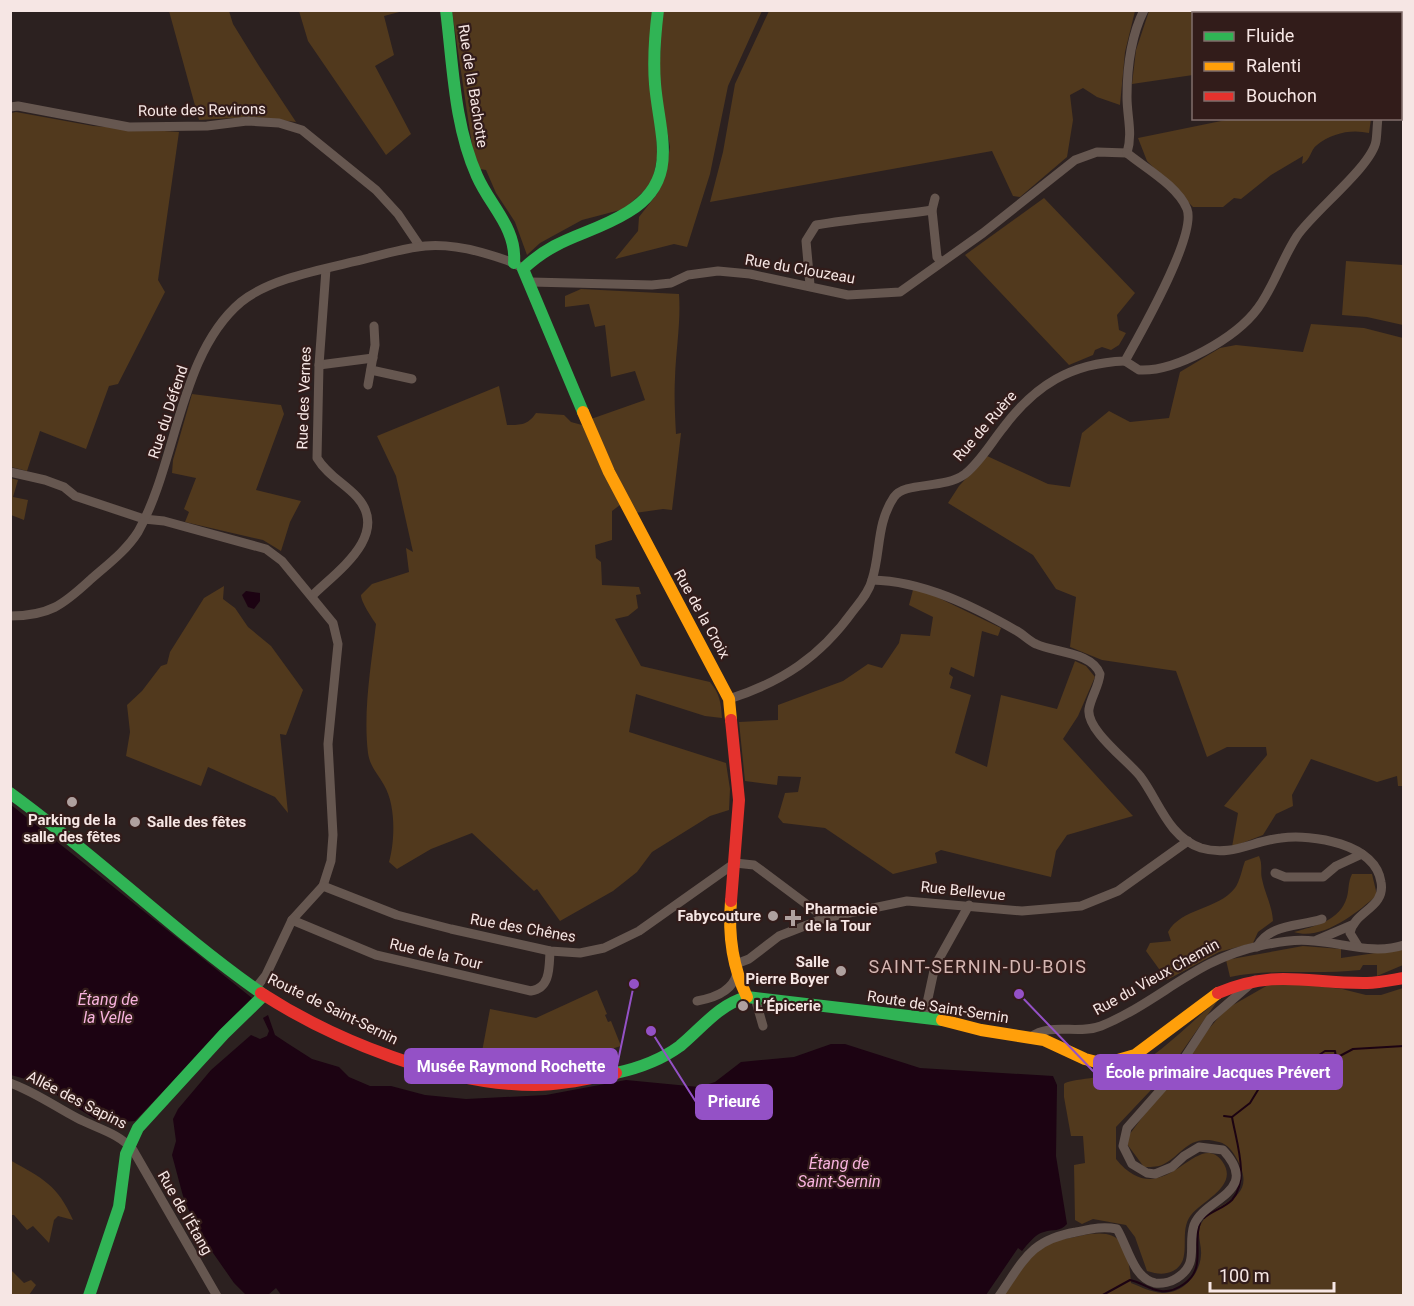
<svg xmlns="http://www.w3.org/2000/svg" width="1414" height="1306" font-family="Roboto,sans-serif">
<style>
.green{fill:#51391d}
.water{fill:#1c0312}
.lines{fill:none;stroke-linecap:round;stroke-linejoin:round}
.stream{stroke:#1c0312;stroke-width:2}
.street{stroke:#665750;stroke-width:9}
.fast{stroke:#30b455;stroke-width:12}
.slow{stroke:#ff9f0a;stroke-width:12}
.jam{stroke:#e5322d;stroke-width:12}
.poi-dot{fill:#afa19f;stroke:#321c1a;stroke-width:2}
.labels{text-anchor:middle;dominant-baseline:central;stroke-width:4.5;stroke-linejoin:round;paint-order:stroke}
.street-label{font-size:15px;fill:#f6e6e4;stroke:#321c1a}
.poi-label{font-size:15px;font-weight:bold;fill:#f6e6e4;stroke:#321c1a;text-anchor:start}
.water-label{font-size:16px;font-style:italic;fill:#f8b3de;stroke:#321c1a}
.quarter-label{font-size:18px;letter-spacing:1.5px;fill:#d5b6b2;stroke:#321c1a}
.leader{fill:none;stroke:#9451c6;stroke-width:2}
.callout-dot{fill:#9451c6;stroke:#321c1a;stroke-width:2}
.callout{fill:#9451c6;stroke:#9451c6;stroke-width:2}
.callout-label{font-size:16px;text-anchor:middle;font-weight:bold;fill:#fff}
</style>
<rect width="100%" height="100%" fill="#2c2120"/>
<g class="green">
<polygon points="169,11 229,11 233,24 259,66 296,122 253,117 199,120"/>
<polygon points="299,11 403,11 384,16 394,55 375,66 411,134 386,155 308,41"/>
<polygon points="452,11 653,11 657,158 652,184 624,209 582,220 540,243 527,255 515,222 496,193 486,170 480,169 473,152"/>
<polygon points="662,11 762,11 728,86 710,174 687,247 674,244 615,259 638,231 639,217 657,194 667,164 670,147 659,85"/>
<polygon points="769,11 1134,10 1135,11 1125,52 1120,105 1097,97 1083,88 1070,95 1073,120 1067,157 1020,197 1013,196 992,151 710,202 723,152 735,84"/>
<polygon points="1149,11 1296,11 1287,14 1194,14 1193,75 1132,84 1136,50"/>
<polygon points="16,112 93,126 179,132 158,280 165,292 118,384 109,386 86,449 40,431 27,471 11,467 11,113"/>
<path d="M 1231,119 L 1371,119 L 1369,133 C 1351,129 1332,133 1317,145 C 1310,150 1311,160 1302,164 L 1303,156 L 1271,175 L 1241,199 L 1234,198 L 1223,207 L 1193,207 L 1147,161 L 1138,138 Z"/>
<polygon points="1044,198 1135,293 1117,315 1119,330 1126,333 1119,345 1111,350 1102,347 1095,350 1093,355 1069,365 965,255"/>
<polygon points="1346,261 1403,265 1403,325 1367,317 1342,315"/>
<path d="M 581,289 L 679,294 C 681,322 676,349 675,378 C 674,396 675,415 676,434 L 681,433 L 672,510 L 663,509 L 635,513 L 591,419 L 645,400 L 635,371 L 611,377 L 605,325 L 595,327 L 589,304 L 565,307 L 565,296 Z"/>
<polygon points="1311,324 1364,328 1403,338 1403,786 1398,786 1397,776 1377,782 1311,759 1292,795 1293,806 1276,814 1263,835 1232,847 1238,813 1224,806 1267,755 1266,747 1227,747 1207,757 1176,671 1102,660 1070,647 1076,597 1056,589 1033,555 948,503 959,486 987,456 1048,484 1070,487 1082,433 1109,411 1130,422 1169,418 1180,372 1220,348 1236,345 1303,352"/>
<path d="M 499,386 L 507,425 C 521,425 528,425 536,413 L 564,415 L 571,422 L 582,425 L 620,505 L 612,511 L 612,540 L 595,545 L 596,558 L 601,562 L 602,585 L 639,587 L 641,594 L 636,595 L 638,608 L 628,616 L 615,619 L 641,666 L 710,682 C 720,694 721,703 722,718 L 705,716 L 636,694 L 629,732 L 726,763 L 730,789 L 729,810 L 710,816 L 652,852 L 637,872 L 613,891 L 560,921 L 537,889 L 534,891 L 472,833 L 431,849 L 397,869 L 389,862 C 395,841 396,805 384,785 C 378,774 370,767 368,753 C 363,711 371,666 376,624 C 372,618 361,602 361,595 L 372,584 L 409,572 L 406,548 L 413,552 L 396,476 L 377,436 Z"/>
<polygon points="192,394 281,405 284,414 256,490 301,501 290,522 281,551 263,540 185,522 189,512 184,509 196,478 172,473 173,460"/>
<polygon points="10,478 18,480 13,497 28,500 24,520 11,515"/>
<polygon points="224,586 223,599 235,608 248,627 271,646 303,690 286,735 280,734 288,813 275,797 208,767 201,786 126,756 130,732 127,705 142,691 161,666 167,664 170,652 204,598"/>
<polygon points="914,586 1001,628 998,636 982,631 974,677 951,667 949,674 953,677 950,688 971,695 955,753 987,767 1001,695 1057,709 1075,661 1086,666 1095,677 1078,716 1063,739 1133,816 1067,835 1056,851 1051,877 941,850 935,853 937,863 893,874 825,828 783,823 778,817 785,793 798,792 801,777 778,776 777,785 745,781 739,722 778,720 778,705 843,681 868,664 882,668 899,643 901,634 930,636 933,617 909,605"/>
<path d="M 1259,856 C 1263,865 1260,871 1262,879 C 1265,894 1272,905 1273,921 L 1258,932 L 1253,943 L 1219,952 L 1167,980 L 1146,951 L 1150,943 L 1171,941 L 1168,932 C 1181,908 1218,910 1235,888 C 1240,881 1242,869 1245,861 Z"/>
<path d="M 1352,874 L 1372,874 L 1377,895 C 1357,913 1322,941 1294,932 C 1315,926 1340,921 1347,897 C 1349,889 1348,882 1352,874 Z"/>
<path d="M 1303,946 L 1341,949 L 1341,958 L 1403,949 L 1403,965 L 1377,976 L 1377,965 L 1363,965 L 1360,970 C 1316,975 1273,968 1230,977 L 1226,960 Z"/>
<path d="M 1275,981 L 1342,989 L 1366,995 L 1381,995 L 1403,988 L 1403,1295 L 1003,1296 C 1015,1280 1027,1257 1044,1246 C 1053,1240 1065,1239 1075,1237 C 1118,1227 1128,1238 1131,1283 C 1141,1287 1151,1292 1162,1293 C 1182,1294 1200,1275 1201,1255 C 1202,1245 1196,1234 1201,1224 C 1214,1200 1259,1202 1238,1161 C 1234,1153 1228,1144 1219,1142 C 1188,1133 1182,1156 1162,1165 C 1157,1167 1149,1167 1144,1167 L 1127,1144 L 1129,1135 L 1206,1032 L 1226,1009 Z"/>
<polygon points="597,990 607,1014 605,1015 608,1022 611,1021 621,1046 548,1069 549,1078 525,1081 478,1073 490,1009 536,1018"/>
<path d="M 1218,1000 L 1167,1073 L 1116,1127 L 1116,1159 C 1163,1217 1196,1127 1222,1161 C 1241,1187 1199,1201 1189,1218 C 1179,1235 1193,1261 1173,1271 C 1164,1275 1157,1274 1147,1271 L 1135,1237 L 1126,1225 L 1093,1219 L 1082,1224 L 1075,1220 L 1074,1165 L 1085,1163 L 1083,1136 L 1071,1136 L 1064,1097 L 1064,1084 C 1068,1079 1110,1077 1122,1073 C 1157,1059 1188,1024 1218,1000 Z"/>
<path d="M 10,1160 C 43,1179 57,1184 73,1220 L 58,1216 L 54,1220 L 49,1243 L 33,1226 L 27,1230 L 14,1215 L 11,1215 Z"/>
<polygon points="11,1270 24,1283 31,1280 36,1285 29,1295 11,1295"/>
</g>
<g class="water">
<polygon points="246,591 260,593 260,601 254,609 248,607 242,595"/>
<polygon points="10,804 252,998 135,1121 112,1123 95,1119 36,1082 11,1075"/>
<path d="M 268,1015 L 275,1035 L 287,1043 L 312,1059 L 339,1067 L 349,1077 L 370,1086 L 391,1086 L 425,1095 L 466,1099 L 546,1095 L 626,1080 L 699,1087 L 715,1082 L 741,1062 L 794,1057 L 831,1044 L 845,1044 L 920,1068 L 1053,1076 L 1057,1085 L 1056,1156 L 1067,1224 C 1060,1232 1053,1229 1044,1232 C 1035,1234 1028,1244 1022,1251 L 1018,1248 L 986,1295 L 282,1296 L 276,1288 L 268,1295 L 246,1295 L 234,1283 L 197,1230 L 183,1196 L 172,1155 L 176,1141 L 173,1119 L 178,1109 L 211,1070 L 251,1035 L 260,1039 L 267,1036 L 269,1031 L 263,1018 Z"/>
</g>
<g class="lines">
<g class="stream">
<polyline points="1224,1116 1232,1117 1250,1103 1264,1080 1285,1068 1310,1061 1325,1051 1335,1051 1336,1058 1353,1049 1404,1046"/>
<path d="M 1204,1218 C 1212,1211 1224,1208 1232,1200 C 1250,1180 1236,1141 1232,1117"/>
<path d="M 1101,1296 L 1130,1280 C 1141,1282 1149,1290 1161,1291 C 1169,1292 1177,1289 1184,1284 C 1207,1268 1192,1244 1200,1223"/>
</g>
<g class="street">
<polyline points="1400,67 1404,61"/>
<polyline points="10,107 18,106 129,127 207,126 247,121 279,123 302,130 376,190 398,214 419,245"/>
<path d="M 1127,153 C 1133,133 1127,117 1127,97 C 1127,69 1131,36 1144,10"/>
<polyline points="935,198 932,210 937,257 941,262"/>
<polyline points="531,282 652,285 671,283 688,275 718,271 750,274 848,295 900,292 983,233 1075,160 1097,152 1127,153"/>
<path d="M 810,285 L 806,241 L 816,225 C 855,218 893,216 932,210"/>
<path d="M 1125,361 L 1139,370 C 1176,372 1236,338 1258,308 C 1274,286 1282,259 1297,236 C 1314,211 1372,166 1376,141 C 1377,134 1377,126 1378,118"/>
<polyline points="319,365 373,358"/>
<polyline points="371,370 412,379"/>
<polyline points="368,385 375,345 374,326"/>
<polyline points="10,472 45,480 64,487 75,496 144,519 164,521 266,549 282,561 333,623 338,644 328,744 333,835 331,861 323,886 292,920 266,975 255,989"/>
<path d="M 872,580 C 923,581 973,606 1017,631 C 1024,635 1029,641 1036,644 C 1055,653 1092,652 1100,674 C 1099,686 1091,697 1089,709 C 1086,730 1127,760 1140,776 C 1159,801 1168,837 1201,848 C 1232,857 1252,841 1281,838 C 1312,834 1375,843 1381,882 C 1386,908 1354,911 1350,933 L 1358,946"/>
<path d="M 313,595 C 336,572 391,535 357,497 C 344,483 327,475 317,458 L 319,365 L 326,269"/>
<path d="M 10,616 C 49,616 63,605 90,580 C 107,565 126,551 138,532 C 177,463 179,354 241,302 C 271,277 331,268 369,258 C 414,246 435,240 480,252 C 493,256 507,259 519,266"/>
<path d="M 729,699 C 782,682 820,657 853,611 C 860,602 869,592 872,580 C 881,552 876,524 894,497 C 905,481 944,490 965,474 C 980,462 991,443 1003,428 C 1035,385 1071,363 1125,361 C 1140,334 1197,235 1187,209 C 1178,186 1145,168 1127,153"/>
<polyline points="1275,873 1285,877 1323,877 1336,866 1362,854"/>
<polyline points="323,886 397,915 451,929 550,951 580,953 604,948 639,931 735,863 754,865 825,918 907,901 1022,911 1081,906 1118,891 1188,841"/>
<path d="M 292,920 L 376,955 L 531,991 C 551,988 549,966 550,951"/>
<polyline points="1317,940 1352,925"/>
<path d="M 1257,947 C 1270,923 1299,927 1322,919"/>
<polyline points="736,964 749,959 779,936 825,918"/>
<polyline points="755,998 763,1026"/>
<path d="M 697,1001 C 714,998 733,991 737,973"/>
<polyline points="924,1017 935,966 969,905"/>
<path d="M 1031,1037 C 1050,1022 1079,1035 1101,1026 C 1158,1003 1196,959 1259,946 C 1278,942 1295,939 1314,941 C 1344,943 1374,955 1404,945"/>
<path d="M 10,1083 C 35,1092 54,1106 77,1118 C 96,1128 119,1133 133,1150 L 217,1296"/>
<path d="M 999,1296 C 1024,1260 1030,1240 1076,1232 C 1091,1229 1102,1226 1117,1229 C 1128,1247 1133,1278 1155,1283 C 1162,1284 1171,1282 1177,1278 C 1200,1263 1187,1246 1194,1225 C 1204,1198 1262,1192 1223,1150 L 1199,1147 L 1184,1156 L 1172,1167 L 1155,1174 L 1147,1173 L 1132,1164 L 1123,1146 L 1127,1128 L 1172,1077 L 1210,1019 L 1255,980"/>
</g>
<g class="fast">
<path d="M 446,10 C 453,65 454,125 477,176 C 490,206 517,228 514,263"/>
<path d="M 583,412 L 523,269 C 559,235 589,236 628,212 C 681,180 659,134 655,84 C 653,59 655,34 658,10"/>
<path d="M 10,793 C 97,856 173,931 261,993"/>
<path d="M 616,1073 C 639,1068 661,1060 680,1046 C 703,1027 718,1005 747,997 L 942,1020"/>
<polyline points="89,1296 119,1207 126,1154 138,1128 224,1034 264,995"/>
</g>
<g class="slow">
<polyline points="583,412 609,472 729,699 731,720"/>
<path d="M 731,901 C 728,935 732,966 747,997"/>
<polyline points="942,1020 981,1030 1044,1040 1085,1059 1104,1064 1135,1055 1218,993"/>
</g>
<g class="jam">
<polyline points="731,901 739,800 731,720"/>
<path d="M 261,993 C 335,1041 446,1085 535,1085 C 562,1085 590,1078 616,1073"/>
<path d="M 1218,993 C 1276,968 1309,984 1367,983 C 1379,983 1392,980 1404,978"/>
</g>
</g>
<g class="poi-dot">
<circle cx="72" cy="802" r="6"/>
<circle cx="135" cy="822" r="6"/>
<circle cx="773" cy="916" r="6"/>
<path d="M790 909h6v6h6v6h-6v6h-6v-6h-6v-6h6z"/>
<circle cx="841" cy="971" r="6"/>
<circle cx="743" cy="1006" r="6"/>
</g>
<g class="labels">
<g class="street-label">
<text transform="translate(473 86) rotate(81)">Rue de la Bachotte</text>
<text transform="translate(202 110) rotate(-1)">Route des Revirons</text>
<text transform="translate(800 269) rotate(10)">Rue du Clouzeau</text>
<text transform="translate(304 398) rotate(-88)">Rue des Vernes</text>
<text transform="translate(168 412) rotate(-72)">Rue du Défend</text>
<text transform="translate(985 426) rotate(-49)">Rue de Ruère</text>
<text transform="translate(702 614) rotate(61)">Rue de la Croix</text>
<text transform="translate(963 891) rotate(6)">Rue Bellevue</text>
<text transform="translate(523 928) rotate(10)">Rue des Chênes</text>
<text transform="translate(436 954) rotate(13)">Rue de la Tour</text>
<text transform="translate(1156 977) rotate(-29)">Rue du Vieux Chemin</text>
<text transform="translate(938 1007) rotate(9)">Route de Saint-Sernin</text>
<text transform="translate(333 1009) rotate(26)">Route de Saint-Sernin</text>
<text transform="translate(77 1100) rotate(27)">Allée des Sapins</text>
<text transform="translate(185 1213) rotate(60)">Rue de l'Étang</text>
</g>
<g class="poi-label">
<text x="72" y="820" text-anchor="middle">Parking de la<tspan x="72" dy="17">salle des fêtes</tspan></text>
<text x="147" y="822">Salle des fêtes</text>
<text x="805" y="909">Pharmacie<tspan x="805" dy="17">de la Tour</tspan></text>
<text x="761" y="916" text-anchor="end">Fabycouture</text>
<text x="829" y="962" text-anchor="end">Salle<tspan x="829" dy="17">Pierre Boyer</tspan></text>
<text x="755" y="1006">L’Épicerie</text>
</g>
<g class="water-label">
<text x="108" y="999">Étang de<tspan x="108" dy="18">la Velle</tspan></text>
<text x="839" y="1163">Étang de<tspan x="839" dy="18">Saint-Sernin</tspan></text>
</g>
<g class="quarter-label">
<text x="978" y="966">SAINT-SERNIN-DU-BOIS</text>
</g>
</g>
<path class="leader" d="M634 984L617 1066M1019 994L1094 1072M651 1031L696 1102"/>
<g class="callout-dot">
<circle cx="634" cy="984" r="6"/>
<circle cx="1019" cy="994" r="6"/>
<circle cx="651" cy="1031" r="6"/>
</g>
<g class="callout">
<rect x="405" y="1049" width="212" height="34" rx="6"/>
<rect x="1094" y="1055" width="248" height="34" rx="6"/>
<rect x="696" y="1085" width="76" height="34" rx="6"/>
</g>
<g class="callout-label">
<text x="511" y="1072">Musée Raymond Rochette</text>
<text x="1218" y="1078">École primaire Jacques Prévert</text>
<text x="734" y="1107">Prieuré</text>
</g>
<rect width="1414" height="1306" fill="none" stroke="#f6e6e4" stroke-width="24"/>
<rect x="1192" y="12" width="210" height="108" fill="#321c1a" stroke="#806d6b" stroke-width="1.5"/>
<rect x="1204" y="32" width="30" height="9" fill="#30b455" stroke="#806d6b" stroke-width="1.5"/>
<text x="1246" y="42" font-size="18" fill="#f6e6e4">Fluide</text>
<rect x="1204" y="62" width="30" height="9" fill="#ff9f0a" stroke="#806d6b" stroke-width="1.5"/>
<text x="1246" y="72" font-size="18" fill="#f6e6e4">Ralenti</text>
<rect x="1204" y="92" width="30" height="9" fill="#e5322d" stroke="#806d6b" stroke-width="1.5"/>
<text x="1246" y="102" font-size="18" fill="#f6e6e4">Bouchon</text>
<path d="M1210 1282v9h124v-9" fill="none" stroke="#f6e6e4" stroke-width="3"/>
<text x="1219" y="1282" font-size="18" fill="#f6e6e4" stroke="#321c1a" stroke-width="4.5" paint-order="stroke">100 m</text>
</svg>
